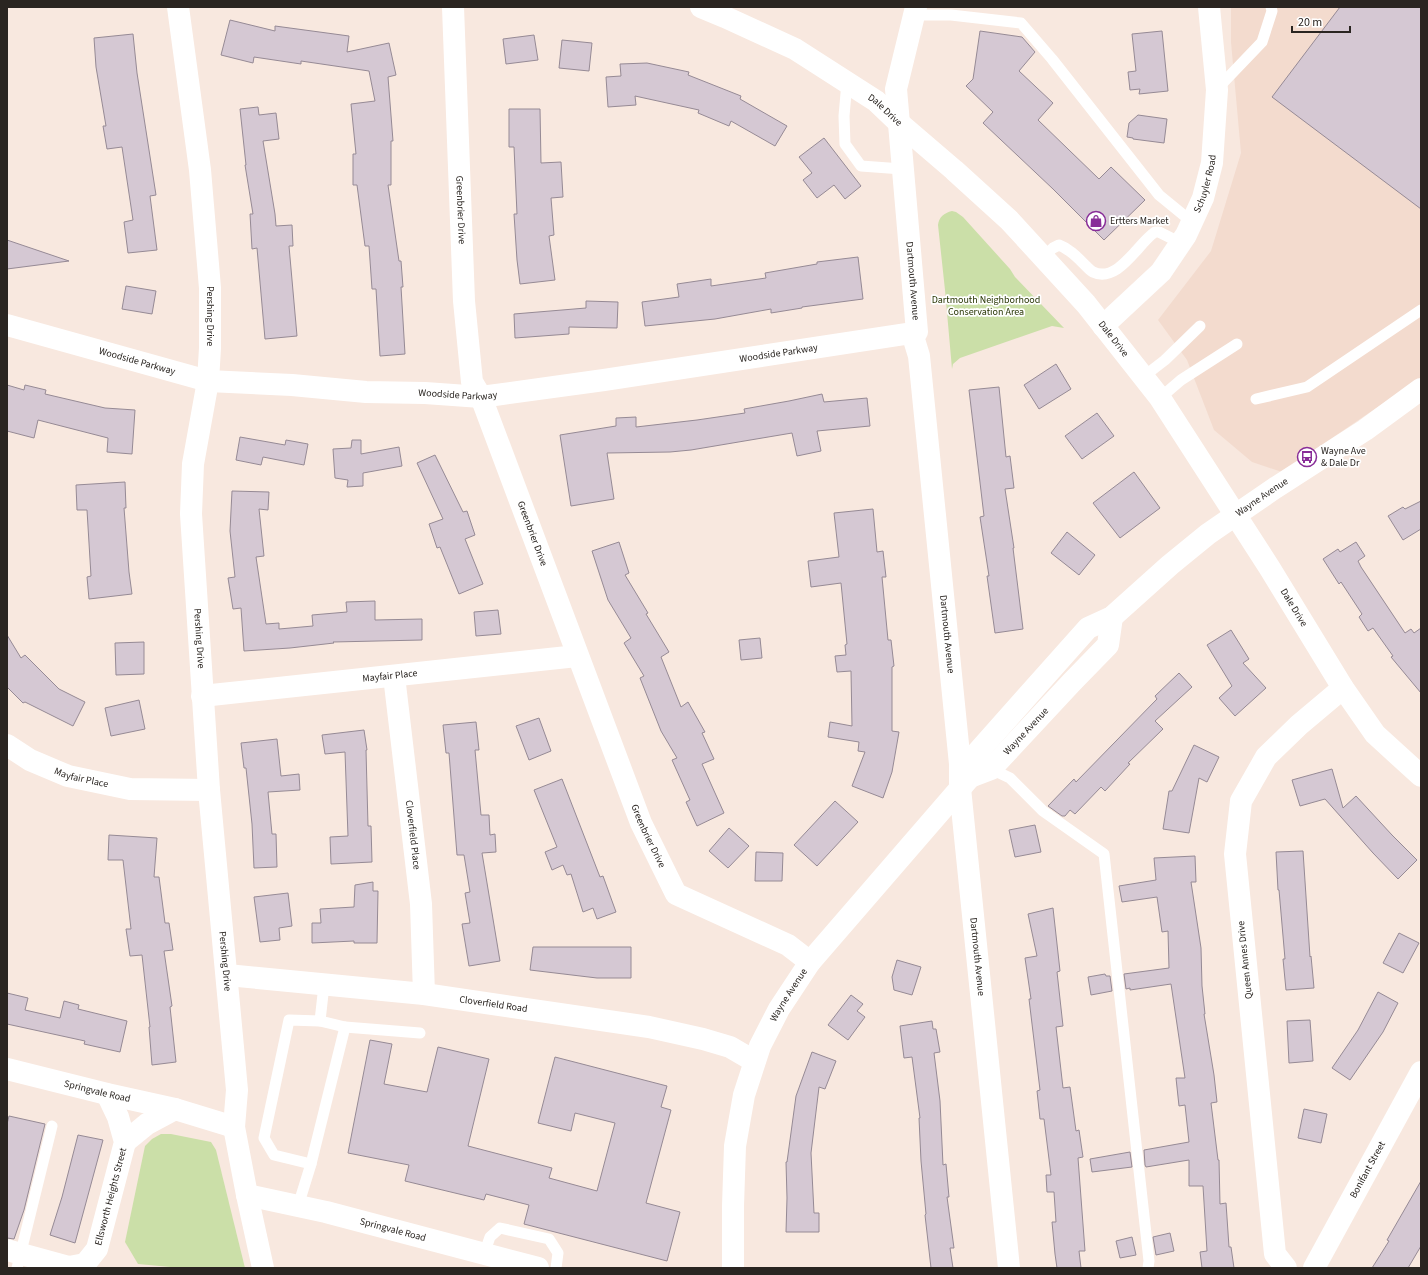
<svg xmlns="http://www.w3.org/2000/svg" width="1428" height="1275" font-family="'Source Sans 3',sans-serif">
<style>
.built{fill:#f3dbce}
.green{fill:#cbdfa8}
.building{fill:#d5c8d3;stroke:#968a95}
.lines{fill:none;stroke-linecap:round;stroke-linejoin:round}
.service{stroke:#fff;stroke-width:11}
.minor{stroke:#fff;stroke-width:22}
.tertiary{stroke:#fff;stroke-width:22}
.labels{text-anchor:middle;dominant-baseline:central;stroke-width:3.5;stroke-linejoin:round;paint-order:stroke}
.street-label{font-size:10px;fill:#2a2521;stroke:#fff}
.poi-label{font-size:10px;fill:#2a2521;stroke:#fff;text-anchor:start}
.park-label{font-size:10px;fill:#283604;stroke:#fff}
</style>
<rect width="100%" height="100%" fill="#f8e8df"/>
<polygon class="built" points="1231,7 1421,7 1421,380 1385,402 1282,472 1252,462 1214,430 1187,360 1158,320 1211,251 1241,153 1231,42"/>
<g class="green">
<path d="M 952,211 L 956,212 L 963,217 L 1010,269 L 1015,277 L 1064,328 L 1052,326 L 960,358 L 953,364 L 952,369 L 945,290 L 938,225 C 939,217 944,213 952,211 Z"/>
<polygon points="161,1134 171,1134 211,1142 216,1150 245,1268 181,1268 138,1264 125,1242 145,1146 152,1139"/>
</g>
<g class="building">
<polygon points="1340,7 1421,7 1421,209 1272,97"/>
<polygon points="230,20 275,31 275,26 349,36 347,52 389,43 396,75 388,77 393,141 391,141 391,185 388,185 399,261 401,261 403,287 401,287 405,354 380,356 376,289 372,289 369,246 365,246 357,185 353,185 353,154 356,154 351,104 375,101 369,71 301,61 301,64 254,57 253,63 221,55"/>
<polygon points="980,31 1022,37 1035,52 1019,71 1053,103 1038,120 1099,179 1111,167 1145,200 1104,240 1053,189 983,123 993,112 966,86 973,79"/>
<polygon points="1162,31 1168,91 1139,94 1140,89 1130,90 1128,72 1136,71 1132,34"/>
<polygon points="133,34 137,73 156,195 150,196 157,250 128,253 124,222 133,220 122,147 107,149 103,126 106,126 96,67 94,38"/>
<polygon points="534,35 538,60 506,64 503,39"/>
<polygon points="562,40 592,43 589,71 559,68"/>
<polygon points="647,63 689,72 688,75 741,96 740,99 787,126 775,146 731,121 729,126 698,113 699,110 635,96 636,105 608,107 606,77 621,76 620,64"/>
<polygon points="258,107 259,115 276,113 279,139 263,141 275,214 276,226 292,225 293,246 289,246 297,336 265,339 257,248 252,249 250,214 253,214 245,165 246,165 240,109"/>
<polygon points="509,109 540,109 541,163 561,162 563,197 551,198 554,235 549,236 555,280 520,284 517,260 514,214 517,214 514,147 509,147"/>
<polygon points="1138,115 1167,119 1164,143 1133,139 1133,138 1127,137 1129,123"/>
<polygon points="824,138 861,186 845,199 834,185 817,198 803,180 812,173 799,157"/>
<polygon points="7,240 69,261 7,269"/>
<polygon points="858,257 863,299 802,307 802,308 771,313 771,309 715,319 645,326 642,302 679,297 677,284 711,279 711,286 766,278 765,273 817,264 817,262"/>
<polygon points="126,286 156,291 152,314 122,309"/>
<polygon points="586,301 618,302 617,328 569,327 569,334 515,338 514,314 586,308"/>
<polygon points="1056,364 1071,389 1039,409 1024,385"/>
<polygon points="7,385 24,390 25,385 46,390 45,394 105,408 135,410 132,454 107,452 108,438 38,420 34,438 7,431"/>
<polygon points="999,387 1006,457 1010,456 1014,488 1005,489 1014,548 1013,548 1023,629 995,633 987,576 989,576 980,517 984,516 969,390"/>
<polygon points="822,394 824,402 867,398 870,426 817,431 821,451 797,456 792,433 691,450 670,452 607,453 614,499 571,506 560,435 616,426 616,418 636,417 636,427 697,420 745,413 744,409 789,401"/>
<polygon points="1097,413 1114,436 1082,459 1065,436"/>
<polygon points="240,437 285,445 286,440 308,444 304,465 263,457 261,465 236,460"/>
<polygon points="352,440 361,440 361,454 399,447 402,466 363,473 363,486 347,487 348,480 335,478 333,449 351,448"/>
<polygon points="435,455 463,512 467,511 475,535 465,539 483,584 459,594 440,547 437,548 429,524 443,519 417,463"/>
<polygon points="1134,472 1160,508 1120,538 1093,503"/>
<polygon points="125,482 126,508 124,508 129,572 132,594 89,599 87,577 91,576 87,510 77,510 76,485"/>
<polygon points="232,491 269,492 268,510 259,509 264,556 256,557 266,624 279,623 279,629 313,626 312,615 347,612 346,602 375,601 375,620 422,619 422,640 333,642 334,643 290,648 244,651 241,608 233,609 228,578 235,577 230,531"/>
<polygon points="1421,501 1421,529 1403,540 1388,516 1403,507 1405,509"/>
<polygon points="873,509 877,552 883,551 886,577 882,577 888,640 891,640 894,666 892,667 892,731 899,732 892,772 883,798 852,786 865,752 858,751 859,742 828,737 830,722 852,726 851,671 837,672 835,656 846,655 845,645 847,644 841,583 811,587 808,561 839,557 834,513"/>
<polygon points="1067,532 1095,555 1079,575 1051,553"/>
<polygon points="619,542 629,573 625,575 648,613 646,614 669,652 661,657 681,707 688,702 705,732 702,733 714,759 702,764 724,813 697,826 686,802 690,800 672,760 677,758 661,731 640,678 644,676 624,643 631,638 608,600 592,551"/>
<polygon points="1356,542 1365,556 1358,561 1361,567 1405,633 1411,629 1414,633 1421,628 1421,693 1391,657 1393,656 1373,628 1368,631 1359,617 1362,614 1341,582 1339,584 1323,559 1338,549 1340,552"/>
<polygon points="498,610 501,634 476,636 474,612"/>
<polygon points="1231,630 1249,659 1243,663 1266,688 1235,716 1219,698 1232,686 1207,645"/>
<polygon points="7,635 21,658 25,655 59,689 85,702 73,726 25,702 23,703 7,687"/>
<polygon points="760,638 762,658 741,660 739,640"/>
<polygon points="144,642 144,674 116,675 115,643"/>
<polygon points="1179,673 1192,687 1155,721 1163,729 1128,763 1130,764 1105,791 1101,787 1075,814 1070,810 1065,816 1062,816 1048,806 1074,779 1076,782 1157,699 1155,696"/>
<polygon points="139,700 145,729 111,736 105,708"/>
<polygon points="539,718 551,751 529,760 516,726"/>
<polygon points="476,722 479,750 475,750 481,815 489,815 490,835 495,834 496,852 482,853 500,961 469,966 462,924 470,923 465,893 470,892 464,855 457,855 449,753 446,753 443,725"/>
<polygon points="364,730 367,750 366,750 368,826 371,826 372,862 331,864 330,837 348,836 345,752 325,754 322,735"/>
<polygon points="277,739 281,776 299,774 300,790 268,792 272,834 276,834 277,867 254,868 252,824 246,768 244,768 241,743"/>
<polygon points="1194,745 1219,757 1207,782 1199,778 1189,833 1163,829 1169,791 1172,791"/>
<polygon points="1332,769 1343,808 1356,796 1392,835 1417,860 1398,879 1373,853 1325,799 1300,806 1292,780"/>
<polygon points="562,779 600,877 603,876 616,912 597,919 593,908 583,912 571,874 567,875 563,865 552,870 545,852 557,847 534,790"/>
<polygon points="835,801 858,822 817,866 794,845"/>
<polygon points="1035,825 1041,852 1015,857 1009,830"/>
<polygon points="729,828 749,846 728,868 709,851"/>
<polygon points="109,835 157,838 154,877 159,877 165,923 169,923 173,950 164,951 172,1006 170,1007 176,1062 152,1065 149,1027 150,1027 142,955 130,956 126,929 131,929 123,860 108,860"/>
<polygon points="1303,851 1310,957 1311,956 1314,988 1286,990 1283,959 1285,959 1279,890 1278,890 1276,852"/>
<polygon points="756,852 783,853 782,881 755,881"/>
<polygon points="1195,856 1196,882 1191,882 1201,948 1202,986 1205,1014 1204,1014 1214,1075 1217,1102 1211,1103 1218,1160 1219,1160 1220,1204 1226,1203 1229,1247 1231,1247 1234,1268 1202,1268 1200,1252 1207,1251 1203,1186 1189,1186 1189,1160 1146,1167 1145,1165 1144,1150 1189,1142 1185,1105 1179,1106 1176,1078 1185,1078 1171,984 1130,990 1130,988 1126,989 1124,974 1169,968 1168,931 1162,932 1157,897 1122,902 1119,886 1156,880 1154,858"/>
<polygon points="373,882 373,891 378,891 377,943 354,943 354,941 312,943 312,923 321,923 320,909 354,907 355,885"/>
<polygon points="288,893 292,926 279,928 280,940 260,942 254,897"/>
<polygon points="1053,908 1060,971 1057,972 1063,1026 1056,1027 1063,1088 1070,1087 1076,1131 1079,1130 1083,1157 1078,1158 1085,1251 1079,1251 1081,1268 1057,1268 1055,1254 1052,1222 1056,1222 1054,1192 1047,1192 1046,1175 1051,1175 1044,1119 1040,1119 1037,1091 1040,1090 1029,999 1031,999 1025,958 1037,956 1028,914"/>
<polygon points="1399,933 1419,943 1403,973 1383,963"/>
<polygon points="533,947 631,947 631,978 597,978 530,970"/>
<polygon points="897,960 921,967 912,995 894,990 892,977"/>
<polygon points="1105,974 1106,976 1110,976 1112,991 1091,995 1088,977"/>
<polygon points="1378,992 1398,1003 1383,1032 1350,1080 1332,1068 1358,1030"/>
<polygon points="7,993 28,998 25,1010 60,1018 64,1001 79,1005 78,1009 127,1021 120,1052 84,1044 85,1041 7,1024"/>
<polygon points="851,995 863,1004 857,1011 865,1017 848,1040 828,1025"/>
<polygon points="1310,1020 1313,1061 1289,1063 1287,1021"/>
<polygon points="932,1021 933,1029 936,1029 940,1052 934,1053 940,1101 943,1165 946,1164 949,1197 947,1197 954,1248 950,1248 953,1268 931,1268 925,1215 926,1214 921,1161 919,1118 920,1118 912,1057 904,1058 900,1026"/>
<polygon points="370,1040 392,1044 384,1084 427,1092 438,1047 489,1059 468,1146 552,1168 549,1178 597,1191 615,1123 575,1113 571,1131 538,1123 555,1057 667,1086 661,1107 671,1110 646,1203 680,1212 667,1261 524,1224 529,1205 486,1194 484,1200 405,1181 409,1165 348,1153"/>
<polygon points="812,1052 836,1061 825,1089 819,1087 811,1153 814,1213 819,1213 819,1232 786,1232 787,1198 786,1162 787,1162 796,1096"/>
<polygon points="1304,1109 1327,1114 1321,1143 1298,1138"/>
<polygon points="9,1116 45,1124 24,1210 14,1239 7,1238 7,1124"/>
<polygon points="78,1135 103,1140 75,1243 50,1235 62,1197"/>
<polygon points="1130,1152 1132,1167 1092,1172 1090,1159"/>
<polygon points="1421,1181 1421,1246 1408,1268 1372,1268 1389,1241 1387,1240"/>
<polygon points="1170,1233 1174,1251 1156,1255 1153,1237"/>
<polygon points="1132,1237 1136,1255 1120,1258 1116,1241"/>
</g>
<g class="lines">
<g class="service">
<polyline points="914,15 951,15 1021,23 1052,59 1159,195 1192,222"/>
<polyline points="847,82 844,116 845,144 861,166 902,169"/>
<polyline points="1217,89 1262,42 1272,11 1271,7"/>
<path d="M 1043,257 L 1053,248 L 1059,245 C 1070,249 1078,258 1086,266 C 1088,268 1091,271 1093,272 C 1118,284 1138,243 1155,232 L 1159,232 L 1181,243"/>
<polyline points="1143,377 1165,360 1200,326"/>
<polyline points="1160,398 1181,380 1237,344"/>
<polyline points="1256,399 1307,387 1421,310"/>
<polyline points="991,769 1010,778 1043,811 1104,854 1149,1261 1148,1268"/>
<polyline points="320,1021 345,1027 420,1033"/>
<polyline points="311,1164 274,1155 264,1138 289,1020 320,1021 324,985"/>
<polyline points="298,1206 311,1164 345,1027"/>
<polyline points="484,1254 490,1237 500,1228 549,1239 558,1253 556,1268"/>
<polyline points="17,1268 52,1126"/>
</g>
<g class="minor">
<path id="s1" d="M 178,7 L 200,170 L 210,288 L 210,348 L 208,381 L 193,464 L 191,514 L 209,790 L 237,1090 L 234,1127 L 247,1195 L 263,1268"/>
<path id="s2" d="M 453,7 L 464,301 L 472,382 L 481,397 L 641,823 L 676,894 L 788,945 L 810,962"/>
<path id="s3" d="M 916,7 L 896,89 L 917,332 L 912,333 L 919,356 L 960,764 L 960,788 L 1009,1268"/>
<path id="s4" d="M 7,325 L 208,381 L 292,385 L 366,392 L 425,393 L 481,397 L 604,380 L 912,333"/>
<path id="s5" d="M 1103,326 L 1161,272 L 1186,235 L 1203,198 L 1212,163 L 1217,90 L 1209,7"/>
<path id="s6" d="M 394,676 L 421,904 L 424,994"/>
<path id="s7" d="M 202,696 L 577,656"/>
<path id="s8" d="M 7,745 L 30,760 L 68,776 L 130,789 L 209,790"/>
<path id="s9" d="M 227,975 L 424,994 L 649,1027 L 703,1039 L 730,1047 L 754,1061"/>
<path id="s10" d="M 7,1069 L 107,1094 L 175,1109 L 234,1127"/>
<polyline points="125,1142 147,1124 175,1109"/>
<path id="s11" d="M 247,1195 L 326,1212 L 538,1268"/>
<path id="s12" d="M 7,1250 L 69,1267 L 85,1264 L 97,1249 L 125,1142 L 118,1117 L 107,1094"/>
<polyline points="1286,1268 1275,1254 1235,854 1241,801 1266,757 1299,725 1343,688"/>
<path id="s13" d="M 1314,1268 L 1421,1072"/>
</g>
<g class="tertiary">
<path id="s14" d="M 701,7 L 725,17 L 795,49 L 876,101 L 898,122 L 954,170 L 1009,220 L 1086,304 L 1160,398 L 1269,567 L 1343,688 L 1375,734 L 1421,776"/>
<path id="s15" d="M 970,777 L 991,769 L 1072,682 L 1108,645 L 1112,617"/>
<path id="s16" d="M 733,1268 L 733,1206 L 735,1146 L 744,1095 L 760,1046 L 779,1009 L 810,962 L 970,777 L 975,755 L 1088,628 L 1112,617 L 1170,565 L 1208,534 L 1275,488 L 1365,430 L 1421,389"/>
</g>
</g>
<defs>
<symbol id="shop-ring" viewBox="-11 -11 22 22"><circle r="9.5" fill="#fff" stroke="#882d98" stroke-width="1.5"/><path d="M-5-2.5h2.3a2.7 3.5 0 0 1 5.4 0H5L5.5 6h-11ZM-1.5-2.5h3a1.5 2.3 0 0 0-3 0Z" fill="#882d98"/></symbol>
<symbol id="bus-ring" viewBox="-11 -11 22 22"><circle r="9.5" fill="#fff" stroke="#882d98" stroke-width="1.5"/><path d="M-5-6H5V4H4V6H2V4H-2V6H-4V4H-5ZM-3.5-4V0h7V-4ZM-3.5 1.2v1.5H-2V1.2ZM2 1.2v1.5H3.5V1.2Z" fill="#882d98"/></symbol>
</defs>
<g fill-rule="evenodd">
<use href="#shop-ring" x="1085" y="210" width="22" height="22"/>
<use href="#bus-ring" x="1296" y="446" width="22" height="22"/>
</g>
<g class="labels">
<g class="street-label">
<text stroke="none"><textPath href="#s14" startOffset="212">Dale Drive</textPath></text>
<text stroke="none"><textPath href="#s5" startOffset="179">Schuyler Road</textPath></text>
<text stroke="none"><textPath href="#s2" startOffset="203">Greenbrier Drive</textPath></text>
<text stroke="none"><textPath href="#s3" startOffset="277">Dartmouth Avenue</textPath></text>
<text stroke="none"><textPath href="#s1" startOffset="311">Pershing Drive</textPath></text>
<text stroke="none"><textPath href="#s14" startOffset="536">Dale Drive</textPath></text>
<text stroke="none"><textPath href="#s4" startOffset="783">Woodside Parkway</textPath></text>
<text stroke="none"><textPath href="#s4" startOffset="135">Woodside Parkway</textPath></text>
<text stroke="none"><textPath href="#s4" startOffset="459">Woodside Parkway</textPath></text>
<text stroke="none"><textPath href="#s16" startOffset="979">Wayne Avenue</textPath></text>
<text stroke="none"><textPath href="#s2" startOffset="539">Greenbrier Drive</textPath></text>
<text stroke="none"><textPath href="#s14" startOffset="860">Dale Drive</textPath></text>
<text stroke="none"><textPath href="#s3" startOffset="637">Dartmouth Avenue</textPath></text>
<text stroke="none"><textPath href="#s1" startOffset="635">Pershing Drive</textPath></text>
<text stroke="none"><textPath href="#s7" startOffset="189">Mayfair Place</textPath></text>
<text stroke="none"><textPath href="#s15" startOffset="74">Wayne Avenue</textPath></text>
<text stroke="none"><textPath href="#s8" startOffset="82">Mayfair Place</textPath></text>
<text stroke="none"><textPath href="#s6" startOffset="160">Cloverfield Place</textPath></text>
<text stroke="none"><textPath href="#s2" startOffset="863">Greenbrier Drive</textPath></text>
<text stroke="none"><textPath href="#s3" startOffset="961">Dartmouth Avenue</textPath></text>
<text transform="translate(1245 960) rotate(-96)">Queen Annes Drive</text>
<text stroke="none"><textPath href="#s1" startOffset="959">Pershing Drive</textPath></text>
<text stroke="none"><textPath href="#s16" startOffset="284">Wayne Avenue</textPath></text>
<text stroke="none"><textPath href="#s9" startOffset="268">Cloverfield Road</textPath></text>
<text stroke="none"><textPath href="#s10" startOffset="93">Springvale Road</textPath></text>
<text stroke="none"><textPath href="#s13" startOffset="112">Bonifant Street</textPath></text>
<text stroke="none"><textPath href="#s12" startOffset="154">Ellsworth Heights Street</textPath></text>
<text stroke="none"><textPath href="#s11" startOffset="150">Springvale Road</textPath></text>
</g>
<g class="poi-label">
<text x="1110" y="221">Ertters Market</text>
<text x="1321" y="451">Wayne Ave<tspan x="1321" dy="12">&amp; Dale Dr</tspan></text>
</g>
<g class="park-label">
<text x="986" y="300">Dartmouth Neighborhood<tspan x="986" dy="12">Conservation Area</tspan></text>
</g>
</g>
<rect width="1428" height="1275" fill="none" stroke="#2a2521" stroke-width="16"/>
<path d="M1292 26v6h58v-6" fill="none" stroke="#2a2521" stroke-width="2"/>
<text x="1298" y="26" font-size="12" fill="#2a2521" stroke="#ffffff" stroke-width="3" paint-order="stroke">20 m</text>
</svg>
